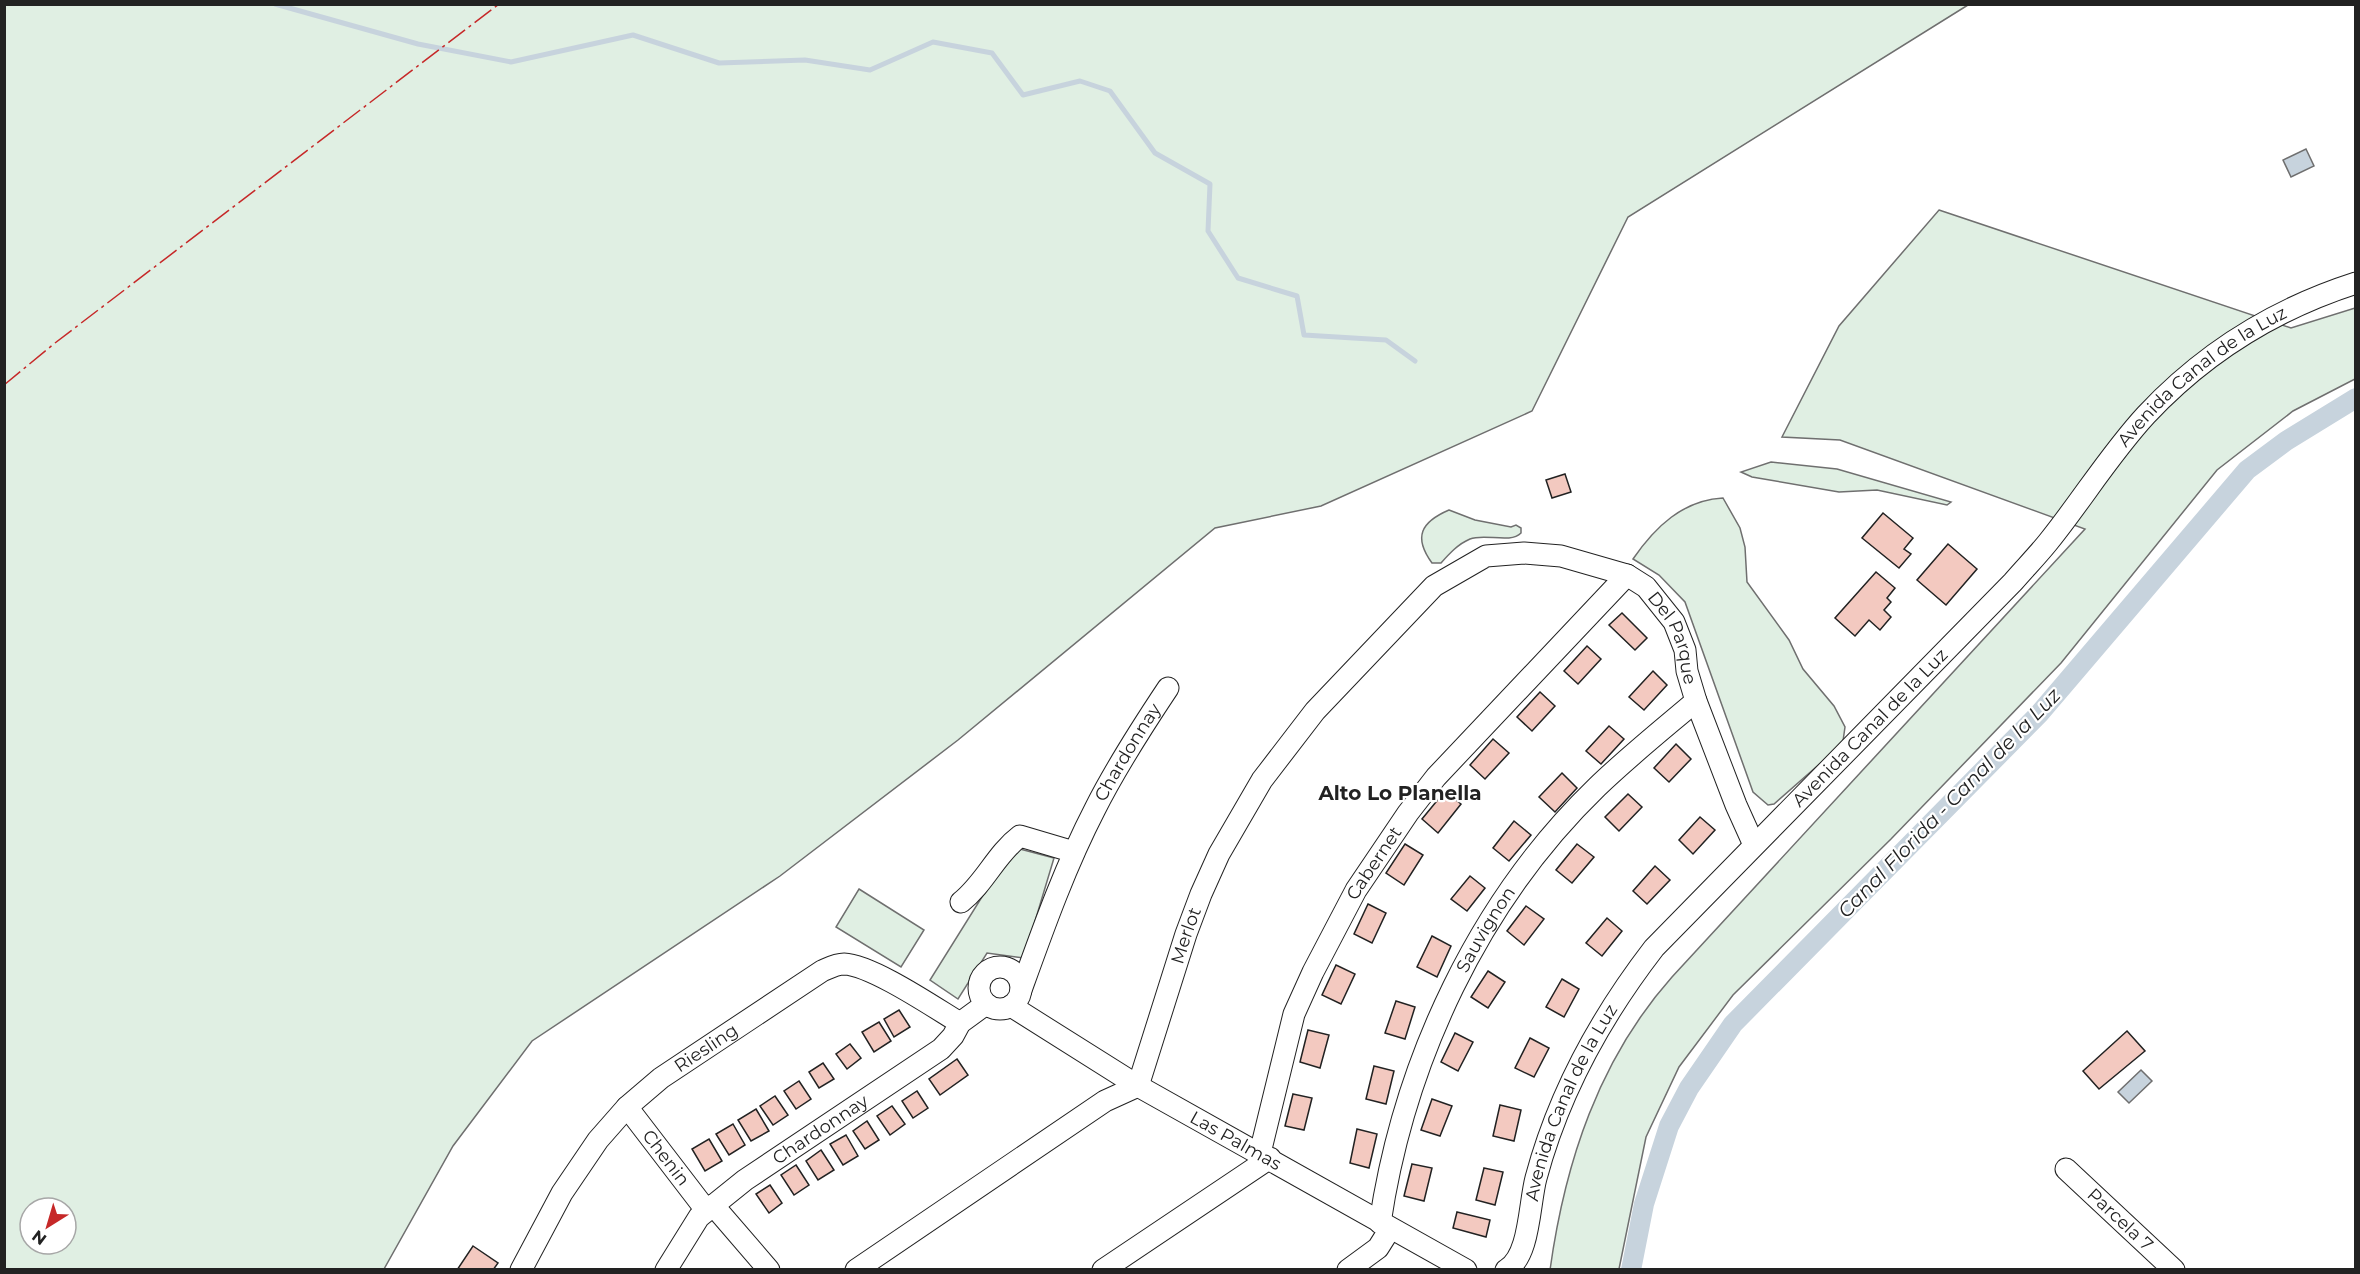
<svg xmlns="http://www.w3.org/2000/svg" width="2360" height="1274" font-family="Montserrat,sans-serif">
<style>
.green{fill:#e0efe3;stroke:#6f6f6f;stroke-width:1.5;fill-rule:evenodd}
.water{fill:#c7d3dd;stroke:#6f6f6f;stroke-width:1.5}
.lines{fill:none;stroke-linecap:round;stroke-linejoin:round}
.stream{stroke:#c7d3dd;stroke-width:5}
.canal{stroke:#c7d3dd;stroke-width:20}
.building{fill:#f3c9c0;stroke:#222;stroke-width:1.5}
.minor-casing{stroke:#222;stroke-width:23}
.minor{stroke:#fff;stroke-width:21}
.power{stroke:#c62828;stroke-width:1.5;stroke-dasharray:21 4.5 3 4.5;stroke-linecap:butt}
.labels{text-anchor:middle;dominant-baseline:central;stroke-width:4.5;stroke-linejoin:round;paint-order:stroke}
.street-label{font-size:18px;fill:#222;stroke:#fff}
.neighbourhood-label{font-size:20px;font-weight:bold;fill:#222;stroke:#fff}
.water-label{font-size:20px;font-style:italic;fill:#222;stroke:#fff}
</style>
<rect width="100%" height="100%" fill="#fff"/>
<g class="green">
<path d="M 5,4 L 1968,4 L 1968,5 L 1628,217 L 1532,411 L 1321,506 L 1215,528 L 958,740 L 780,876 L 532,1041 L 453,1146 L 384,1269 L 5,1270 ZM 30,1208 L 66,1208 L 66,1244 L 30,1244 Z"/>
<path d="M 1939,210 L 2291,328 L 2355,308 L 2355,379 L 2293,411 L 2217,470 L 2061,663 L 1891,839 L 1733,995 L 1679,1067 L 1646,1137 L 1619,1269 L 1550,1270 C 1565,1162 1599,1059 1672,977 L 2085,529 L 1840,440 L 1782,437 L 1839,326 Z"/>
<polygon points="1771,462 1837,469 1951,502 1947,505 1877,490 1839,492 1752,477 1741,472"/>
<path d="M 1723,498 L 1740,528 L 1745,547 L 1747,582 L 1789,640 L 1803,669 L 1834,706 L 1845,727 L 1843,741 L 1839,747 L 1774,804 L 1768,805 L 1753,792 L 1685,602 L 1659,575 L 1633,559 C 1655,527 1683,500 1723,498 Z"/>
<path d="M 1449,510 L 1475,520 L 1511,527 L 1516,525 L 1521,528 L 1521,533 C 1510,544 1485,533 1470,539 C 1458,544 1449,554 1441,563 L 1432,563 C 1413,537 1421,522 1449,510 Z"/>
<polygon points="1020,849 1054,858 1024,958 987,953 958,999 930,980 1005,860"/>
<polygon points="859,889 924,930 901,967 836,927"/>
</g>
<g class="water">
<polygon points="2306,149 2314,166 2291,177 2283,160"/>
<polygon points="2141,1070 2152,1081 2129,1103 2118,1092"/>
</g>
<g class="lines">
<polyline class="stream" points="275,4 418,44 511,62 633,35 719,63 805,60 870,70 933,42 992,53 1023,95 1080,81 1110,91 1155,153 1210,184 1208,231 1238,278 1297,296 1304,335 1386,340 1415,361"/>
<polyline class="canal" points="1631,1270 1644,1204 1669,1126 1689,1088 1733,1024 2039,714 2247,470 2286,441 2356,398"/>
</g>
<g class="building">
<polygon points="1565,474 1571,492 1552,498 1546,480"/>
<polygon points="1883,513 1913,538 1904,549 1911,554 1899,568 1862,538"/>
<polygon points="1948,544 1977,569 1946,605 1917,580"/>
<polygon points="1876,572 1895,588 1887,598 1891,602 1884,610 1891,617 1880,630 1869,620 1855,636 1835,618"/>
<polygon points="1622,613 1647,638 1635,650 1609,625"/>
<polygon points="1587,646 1601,659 1578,684 1564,671"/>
<polygon points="1653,671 1667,685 1644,710 1629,697"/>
<polygon points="1540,692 1555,706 1532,731 1517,717"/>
<polygon points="1609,726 1624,739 1601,764 1586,751"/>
<polygon points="1493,739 1509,753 1485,779 1470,765"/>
<polygon points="1676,744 1691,759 1669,782 1654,768"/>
<polygon points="1562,773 1577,788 1555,812 1539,797"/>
<polygon points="1445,791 1461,804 1438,833 1422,819"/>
<polygon points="1628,794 1642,807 1619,831 1605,817"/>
<polygon points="1700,817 1715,830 1693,854 1679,840"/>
<polygon points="1514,821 1531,835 1509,861 1493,848"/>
<polygon points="1405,844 1423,855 1404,885 1386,873"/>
<polygon points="1577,844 1594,857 1572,883 1556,870"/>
<polygon points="1655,866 1670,880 1647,904 1633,891"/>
<polygon points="1470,876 1485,888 1467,911 1451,899"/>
<polygon points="1368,904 1386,913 1372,943 1354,934"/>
<polygon points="1526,906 1544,919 1524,945 1507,931"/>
<polygon points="1607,918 1622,931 1602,956 1586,943"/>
<polygon points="1432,936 1451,946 1437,977 1417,967"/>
<polygon points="1336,965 1355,974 1341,1004 1322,995"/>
<polygon points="1488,971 1505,982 1488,1008 1471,997"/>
<polygon points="1562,979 1579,989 1564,1017 1546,1007"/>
<polygon points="1396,1001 1415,1007 1405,1039 1385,1033"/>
<polygon points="899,1010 910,1027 894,1037 884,1019"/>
<polygon points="879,1022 891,1041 874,1052 862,1032"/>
<polygon points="1308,1030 1329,1035 1320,1068 1300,1062"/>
<polygon points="2127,1031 2145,1051 2099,1089 2083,1071"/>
<polygon points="1455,1033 1473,1042 1458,1071 1441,1062"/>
<polygon points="1530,1038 1549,1048 1534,1077 1515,1068"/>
<polygon points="850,1044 861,1058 847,1069 836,1054"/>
<polygon points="957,1059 968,1075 940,1095 929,1079"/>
<polygon points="823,1063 834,1079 819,1088 809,1072"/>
<polygon points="1374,1066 1394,1071 1386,1104 1366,1099"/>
<polygon points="799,1081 811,1099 796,1109 784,1091"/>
<polygon points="917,1091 928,1108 913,1118 902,1101"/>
<polygon points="1293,1094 1312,1098 1304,1130 1285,1126"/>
<polygon points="775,1096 788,1115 773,1125 760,1106"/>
<polygon points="1432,1099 1452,1106 1440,1136 1421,1130"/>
<polygon points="1500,1105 1521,1110 1514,1141 1493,1136"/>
<polygon points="892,1106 905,1124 890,1135 877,1116"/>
<polygon points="756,1109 769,1131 751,1141 738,1120"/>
<polygon points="867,1121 879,1140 865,1149 853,1131"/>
<polygon points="733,1124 745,1145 729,1155 716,1134"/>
<polygon points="1357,1129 1377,1134 1369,1168 1350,1163"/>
<polygon points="846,1135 858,1156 843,1165 830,1144"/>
<polygon points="709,1139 722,1161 705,1171 692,1149"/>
<polygon points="821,1150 834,1170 818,1180 806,1161"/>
<polygon points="1412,1164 1432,1168 1424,1201 1404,1196"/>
<polygon points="796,1165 809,1185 794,1195 781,1175"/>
<polygon points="1484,1168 1503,1172 1495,1205 1476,1200"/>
<polygon points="770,1185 782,1203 769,1213 756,1194"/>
<polygon points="1457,1212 1490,1220 1486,1237 1453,1228"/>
<polygon points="473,1246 498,1263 493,1270 457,1270"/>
</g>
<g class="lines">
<defs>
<g id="minor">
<path d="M 961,902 C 985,883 996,854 1020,836 L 1074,852"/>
<circle cx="1000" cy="988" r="21"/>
<path id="s1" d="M 1021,990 C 1043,929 1065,867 1095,809 C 1116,767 1142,727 1168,688"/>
<path id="s2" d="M 1011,1006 L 1138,1086 L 1466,1270"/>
<path id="s3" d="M 627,1107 L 706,1210"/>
<path id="s4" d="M 1260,1153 L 1294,1014 L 1313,972 L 1356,890 L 1408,813 L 1436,777 L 1627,575"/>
<path id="s5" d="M 2066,1169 L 2174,1270"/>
<polyline points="713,1205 769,1270"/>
<path id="s6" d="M 1380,1223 C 1404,1061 1479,901 1597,787 C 1628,757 1663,729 1696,701"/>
<path id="s7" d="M 521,1270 L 562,1193 L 598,1140 L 627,1107 L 661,1078 L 822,971 C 829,968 836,964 844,964 C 872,965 935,1008 960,1023"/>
<path id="s8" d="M 666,1270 L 699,1217 L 745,1180 L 941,1049 L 953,1036 L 960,1023 L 986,1004"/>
<path id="s9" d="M 856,1270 L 1105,1101 L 1138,1086 L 1186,934 L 1201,894 L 1219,854 L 1262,780 L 1315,711 L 1434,586 L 1486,556 L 1524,553 L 1561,556 L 1627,575 L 1646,587 L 1674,622 L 1685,650 L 1687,671 L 1696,701 L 1736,805 L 1754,845"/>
<polyline points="1103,1270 1270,1158"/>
<polyline points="1348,1270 1378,1248 1390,1229"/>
<path id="s10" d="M 1506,1270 C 1530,1257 1529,1204 1536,1178 C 1559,1092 1600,1018 1654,948 L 2013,582 C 2025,568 2038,555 2049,541 C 2082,500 2110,454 2146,415 C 2204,353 2275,309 2356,283"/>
</g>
</defs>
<use href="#minor" class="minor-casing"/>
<use href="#minor" class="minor"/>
<polyline class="power" points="4,385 55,343 499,4"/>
</g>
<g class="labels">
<g class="street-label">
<text stroke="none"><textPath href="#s10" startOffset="1154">Avenida Canal de la Luz</textPath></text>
<text stroke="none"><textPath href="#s9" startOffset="1214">Del Parque</textPath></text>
<text stroke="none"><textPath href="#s10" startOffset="668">Avenida Canal de la Luz</textPath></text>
<text stroke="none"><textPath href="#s1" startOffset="261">Chardonnay</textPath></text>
<text stroke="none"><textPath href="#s4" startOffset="314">Cabernet</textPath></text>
<text stroke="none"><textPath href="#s6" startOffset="314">Sauvignon</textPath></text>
<text stroke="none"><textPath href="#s9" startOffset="495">Merlot</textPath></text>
<text stroke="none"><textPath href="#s7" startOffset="294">Riesling</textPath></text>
<text stroke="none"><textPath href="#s10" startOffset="182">Avenida Canal de la Luz</textPath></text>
<text stroke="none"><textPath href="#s8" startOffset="212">Chardonnay</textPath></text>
<text stroke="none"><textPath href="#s2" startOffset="262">Las Palmas</textPath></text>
<text stroke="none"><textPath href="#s3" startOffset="64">Chenin</textPath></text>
<text stroke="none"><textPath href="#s5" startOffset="74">Parcela 7</textPath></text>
</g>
<g class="neighbourhood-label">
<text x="1400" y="793">Alto Lo Planella</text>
</g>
<g class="water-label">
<text transform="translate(1949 803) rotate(-46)">Canal Florida - Canal de la Luz</text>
</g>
</g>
<rect width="2360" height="1274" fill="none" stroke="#222222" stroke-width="12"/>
<g transform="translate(48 1226) rotate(217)"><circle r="28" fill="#ffffff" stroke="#a7a7a7" stroke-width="1.5"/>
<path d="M0-4.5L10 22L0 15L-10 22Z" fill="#c62828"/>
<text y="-9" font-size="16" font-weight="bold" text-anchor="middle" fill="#222222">N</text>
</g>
</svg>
